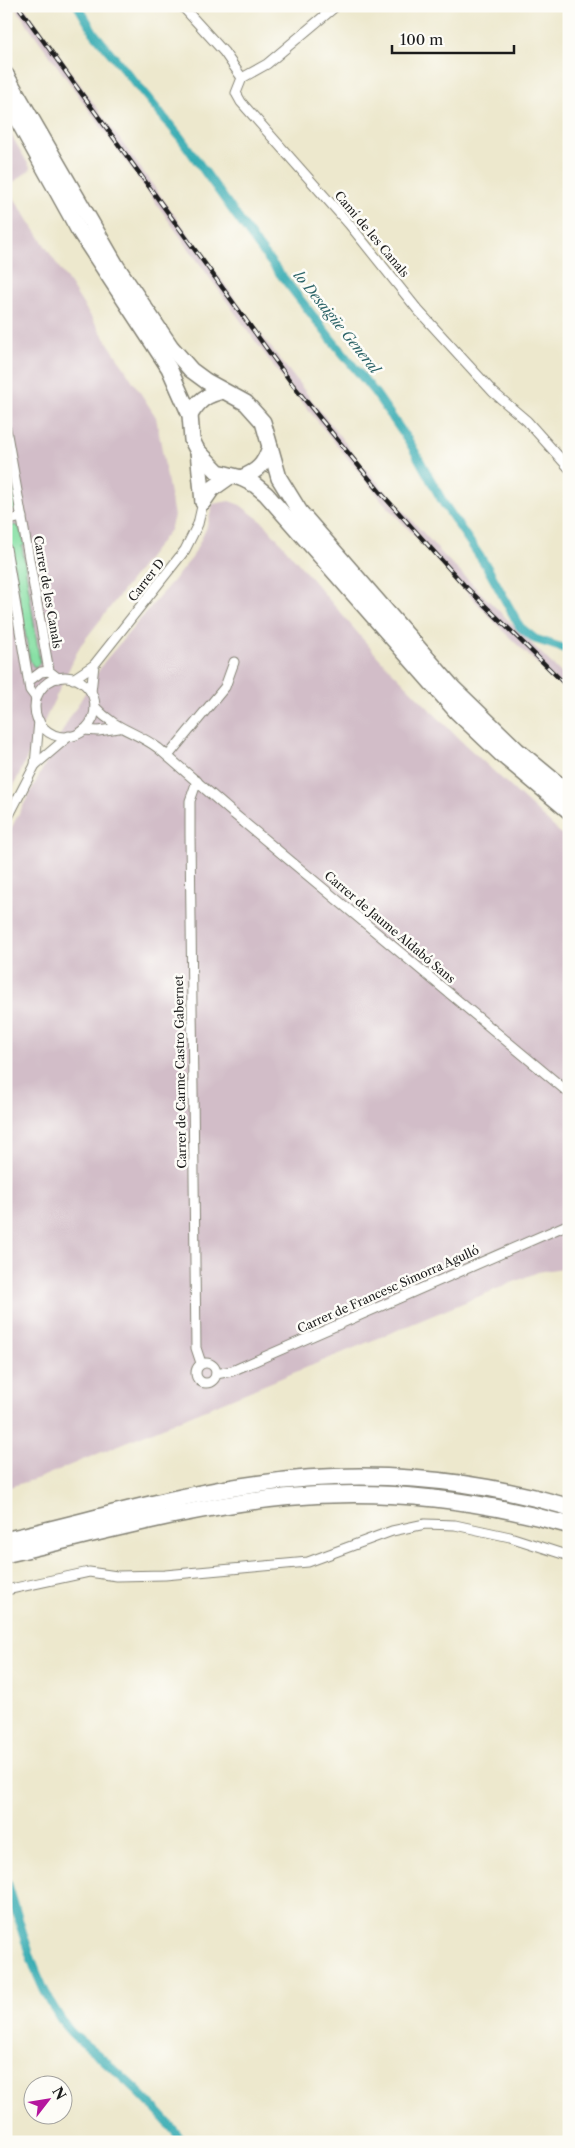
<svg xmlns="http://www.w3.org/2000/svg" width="575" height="2148" font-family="'Libre Caslon Text',serif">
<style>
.industrial{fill:#d2bdc8}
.green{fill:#88e0a5;stroke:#527e60}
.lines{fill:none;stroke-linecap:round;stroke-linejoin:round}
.canal{stroke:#3badb4;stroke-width:9}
.minor-casing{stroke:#848274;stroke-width:11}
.trunk-casing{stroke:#848274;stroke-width:18}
.motorway-casing{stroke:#848274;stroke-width:19}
.minor{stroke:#fff;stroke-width:9}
.trunk{stroke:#fff;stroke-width:15}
.motorway{stroke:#fff;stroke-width:16}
.rail-casing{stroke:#1c1c1c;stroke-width:4.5}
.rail{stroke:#fdfcf7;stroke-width:2.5;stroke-dasharray:8;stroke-linecap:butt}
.labels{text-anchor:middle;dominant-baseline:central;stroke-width:5;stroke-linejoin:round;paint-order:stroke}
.street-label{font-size:12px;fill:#1c1c1c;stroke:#fdfcf7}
.water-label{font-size:14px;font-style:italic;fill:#2c6468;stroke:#fdfcf7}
</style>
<rect width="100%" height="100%" fill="#fdfcf7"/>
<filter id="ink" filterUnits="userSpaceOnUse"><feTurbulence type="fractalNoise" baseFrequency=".02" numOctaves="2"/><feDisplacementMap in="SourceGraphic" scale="10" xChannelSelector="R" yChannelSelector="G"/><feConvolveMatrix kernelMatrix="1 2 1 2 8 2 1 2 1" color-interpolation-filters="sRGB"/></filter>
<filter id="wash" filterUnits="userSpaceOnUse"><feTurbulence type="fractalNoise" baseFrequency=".0096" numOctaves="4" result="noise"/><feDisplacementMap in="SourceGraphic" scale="20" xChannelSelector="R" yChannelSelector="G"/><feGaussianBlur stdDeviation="1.12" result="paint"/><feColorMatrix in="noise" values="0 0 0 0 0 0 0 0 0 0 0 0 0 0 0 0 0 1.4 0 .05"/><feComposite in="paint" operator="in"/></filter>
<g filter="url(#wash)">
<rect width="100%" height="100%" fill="#ede8cd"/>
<g class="industrial">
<polygon points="14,6 23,6 265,340 364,467 444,556 569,681 569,694 505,633 384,503 280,375"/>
<polygon points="6,126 31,169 7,187 156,417 174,516 170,530 80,646 6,802"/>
<polygon points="229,501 240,505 264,523 379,658 459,739 569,841 569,1267 538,1272 39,1478 6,1488 6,838 69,719 104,662 192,558 206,529 213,504"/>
</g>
<g class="green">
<polygon points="6,457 12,490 15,490 16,508 13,511 6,512"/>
<polygon points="14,525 19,527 25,545 22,546 40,663 36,667 33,666 30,661 11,548 8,548 7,529"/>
</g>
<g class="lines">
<g class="canal">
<polyline points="78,6 94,33 180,137 256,243 331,339 376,394 410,443 444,504 487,567 520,627 535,639 569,650"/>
<path d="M 6,1879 C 23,1930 34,1987 69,2030 C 76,2039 88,2046 98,2055 C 126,2080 161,2111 183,2142"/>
</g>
</g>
</g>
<g filter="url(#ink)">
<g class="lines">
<defs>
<g id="minor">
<polyline points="182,6 224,52 242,78"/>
<polyline points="242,78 236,93 241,102 349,224 417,309 493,392 527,421 569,468"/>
<polyline points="242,78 267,64 336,6"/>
<polyline points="6,429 49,671 58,678"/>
<polyline points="6,521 22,517"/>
<polyline points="6,548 30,690 36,698"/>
<circle cx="65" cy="707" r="30"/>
<polyline points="73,679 94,665 185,550 198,524 203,502"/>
<polyline points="29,681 41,672 49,671"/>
<polyline points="91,692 94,665"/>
<path d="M 95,707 C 116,730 135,731 158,748 L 234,814 L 569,1093"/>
<polyline points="84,730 98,731 119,728"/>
<polyline points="168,756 225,687 234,662"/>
<polyline points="35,765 69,736"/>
<polyline points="197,781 190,801 190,835 196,1348 201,1363"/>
<polyline points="6,821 35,765 39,721"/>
<circle cx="206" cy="1373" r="10"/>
<polyline points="216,1374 232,1371 569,1224"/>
<polyline points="6,1590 89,1572 117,1576 165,1575 308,1562 392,1531 425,1524 455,1525 510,1537 569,1556"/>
</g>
<g id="trunk">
<polyline points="6,75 117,267 171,347 191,370 206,381 246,403 263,422 279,478 300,512 453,688 517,750 569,793"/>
<polyline points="6,99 78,229 169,368 190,415 192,440 197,450 218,472 241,478 255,485 266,494 457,712 501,754 569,811"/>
<path d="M 190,415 C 199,400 206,395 223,391"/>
<polyline points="198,451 203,502"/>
<path d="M 241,478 C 258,471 264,465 270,447"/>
<polyline points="203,502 212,489 229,477"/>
</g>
<g id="motorway">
<path d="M 6,1540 C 90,1521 173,1495 258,1484 C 361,1469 468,1477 569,1507"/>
<path d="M 6,1554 C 99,1533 193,1506 288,1497 C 383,1488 477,1499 569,1525"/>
</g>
</defs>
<use href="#minor" class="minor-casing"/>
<use href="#trunk" class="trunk-casing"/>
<use href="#motorway" class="motorway-casing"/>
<use href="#minor" class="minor"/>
<use href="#trunk" class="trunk"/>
<use href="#motorway" class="motorway"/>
<defs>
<polyline id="rail" points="18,6 293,385 380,492 464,585 569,688"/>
</defs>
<use href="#rail" class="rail-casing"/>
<use href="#rail" class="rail"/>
</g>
</g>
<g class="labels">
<g class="street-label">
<text transform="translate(372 234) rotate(50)">Camí de les Canals</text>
<text transform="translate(146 580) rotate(-52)">Carrer D</text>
<text transform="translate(48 592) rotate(80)">Carrer de les Canals</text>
<text transform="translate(390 927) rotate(40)">Carrer de Jaume Aldabó Sans</text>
<text transform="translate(180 1072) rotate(-91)">Carrer de Carme Castro Gabernet</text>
<text transform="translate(388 1289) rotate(-24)">Carrer de Francesc Simorra Agulló</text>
</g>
<g class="water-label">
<text transform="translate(337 322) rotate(51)">lo Desaigüe General</text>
</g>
</g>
<rect width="575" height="2148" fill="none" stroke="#fdfcf7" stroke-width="25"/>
<g transform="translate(48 2100) rotate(59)"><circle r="24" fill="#fdfcf7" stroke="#a3a29f"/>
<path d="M0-4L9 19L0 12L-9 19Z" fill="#b5179e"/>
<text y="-8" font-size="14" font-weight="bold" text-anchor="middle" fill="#1c1c1c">N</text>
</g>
<path d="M392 45v8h122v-8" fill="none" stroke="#1c1c1c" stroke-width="2.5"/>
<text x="400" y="45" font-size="15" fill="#1c1c1c" stroke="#fdfcf7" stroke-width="4" paint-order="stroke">100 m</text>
</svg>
